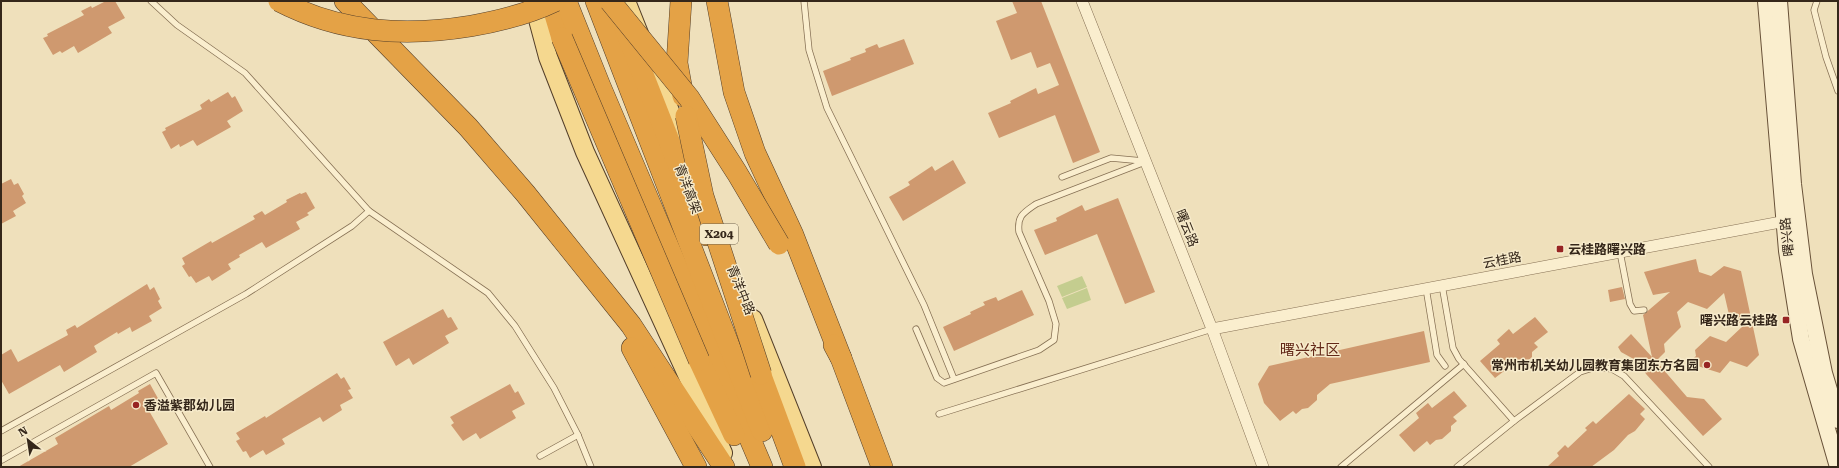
<svg xmlns="http://www.w3.org/2000/svg" width="1839" height="468" font-family="'Roboto Serif','Noto Sans SC',serif">
<style>
.garden{fill:#c4cd8f}
.building{fill:#cf996f}
.lines{fill:none;stroke-linecap:round;stroke-linejoin:round}
.lane-casing{stroke:#867054;stroke-width:7}
.street-casing{stroke:#867054;stroke-width:12}
.secondary-casing{stroke:#685138;stroke-width:18}
.primary-casing{stroke:#533e29;stroke-width:20}
.highway-casing{stroke:#533e29;stroke-width:22}
.lane{stroke:#faeece;stroke-width:5.5}
.street{stroke:#faeece;stroke-width:11}
.secondary{stroke:#faeece;stroke-width:16}
.primary{stroke:#f5d88f;stroke-width:18}
.highway{stroke:#e4a246;stroke-width:21}
.highway-bridge-casing{stroke:#533e29;stroke-width:22;stroke-linecap:butt}
.highway-bridge{stroke:#e4a246;stroke-width:21}
.poi-dot{fill:#972423;stroke:#f6eaca;stroke-width:1.5}
.labels{text-anchor:middle;dominant-baseline:central;stroke-width:3;stroke-linejoin:round;paint-order:stroke}
.shield{fill:#f6eaca;stroke:#6f624f;stroke-width:1}
.shield-label{font-size:12px;font-weight:bold;fill:#35271a}
.street-label{font-size:13px;fill:#35271a;stroke:#f6eaca}
.poi-label{font-size:13px;font-weight:bold;fill:#35271a;stroke:#f6eaca;text-anchor:start}
.quarter-label{font-size:15px;fill:#632918;stroke:#f6eaca}
</style>
<rect width="100%" height="100%" fill="#efe0bb"/>
<g class="garden">
<polygon points="1082,276 1087,287 1062,297 1057,286"/>
<polygon points="1087,288 1091,300 1067,309 1062,298"/>
</g>
<g class="building">
<polygon points="106,1 115,1 125,18 108,27 112,33 78,53 74,46 62,53 60,51 53,55 43,38 48,36 47,34 84,15 81,11 91,6 92,8"/>
<polygon points="1012,1 1041,1 1100,152 1073,163 1055,115 999,138 988,113 1011,103 1010,101 1036,88 1038,94 1059,85 1050,63 1037,68 1031,52 1011,60 996,21 1017,13"/>
<polygon points="904,39 914,64 832,96 823,71 851,60 850,58 866,52 865,49 877,44 879,48"/>
<polygon points="228,92 232,98 235,96 243,111 227,121 231,127 197,146 193,140 180,147 179,144 171,149 162,132 166,130 165,128 202,109 200,105 209,99 211,102"/>
<polygon points="953,160 966,183 903,221 889,197 910,185 908,182 932,166 935,171"/>
<polygon points="11,179 14,185 18,183 24,194 22,196 26,203 13,211 16,216 1,224 1,184"/>
<polygon points="306,192 315,208 307,213 309,215 296,222 300,229 266,248 262,242 239,255 240,257 228,264 231,269 212,281 209,276 196,283 191,276 189,277 182,266 185,264 182,258 211,241 212,243 255,219 253,216 262,211 265,215 287,202 286,200 300,193 301,194"/>
<polygon points="1118,198 1155,292 1125,304 1097,234 1045,255 1034,230 1057,221 1056,218 1082,205 1085,211"/>
<polygon points="1696,259 1699,272 1711,276 1724,266 1741,271 1759,355 1747,367 1730,361 1720,373 1688,363 1696,356 1695,350 1710,336 1726,342 1744,325 1730,319 1724,293 1707,309 1688,302 1677,312 1681,327 1664,344 1665,352 1656,361 1687,397 1704,399 1722,419 1703,436 1646,374 1639,362 1621,352 1618,347 1631,334 1652,357 1643,315 1670,292 1653,295 1644,272"/>
<polygon points="147,284 150,290 154,287 160,299 158,301 162,308 149,316 152,321 132,332 130,327 118,334 117,332 94,346 97,352 64,372 60,365 9,394 1,380 1,355 11,349 18,362 68,335 66,330 75,325 77,328"/>
<polygon points="1622,287 1625,299 1610,302 1608,290"/>
<polygon points="1022,290 1034,315 954,351 943,327 971,314 970,312 985,305 983,302 996,297 998,301"/>
<polygon points="443,309 448,318 451,317 458,329 445,336 449,343 413,365 409,358 396,366 383,342"/>
<polygon points="1535,317 1548,332 1534,343 1538,347 1532,352 1532,357 1523,365 1517,366 1511,371 1508,368 1495,378 1480,361 1500,344 1497,340 1509,329 1513,334"/>
<polygon points="1424,331 1430,362 1330,384 1317,395 1317,400 1308,408 1302,409 1296,414 1293,411 1280,421 1264,403 1258,384 1269,366"/>
<polygon points="337,373 341,379 344,377 351,389 348,390 353,398 340,405 342,410 323,422 320,417 294,432 282,439 285,444 266,455 263,450 250,458 246,451 243,452 236,441 240,439 236,433 265,416 266,418"/>
<polygon points="150,384 160,402 148,409 168,444 129,467 18,467 58,444 55,438 109,406 111,410 139,393 138,391"/>
<polygon points="510,384 515,393 518,391 525,404 512,411 516,418 480,439 476,433 463,441 451,425 454,423 450,417"/>
<polygon points="1454,391 1467,406 1453,417 1457,421 1451,426 1451,431 1442,439 1436,440 1430,445 1427,441 1414,452 1399,435 1419,418 1416,413 1428,403 1432,408"/>
<polygon points="1629,394 1645,409 1640,414 1645,419 1635,431 1628,435 1614,450 1591,467 1547,467 1559,456 1557,453 1565,445 1568,448 1587,430 1585,428 1593,421 1596,424"/>
</g>
<g class="lines">
<defs>
<g id="lane">
<polyline points="151,1 177,25 245,73 369,211 488,293 515,326 554,388 578,435 591,467"/>
<polyline points="804,1 809,50 827,108 924,305 954,379"/>
<polyline points="1817,1 1814,10 1826,57 1838,91"/>
<polyline points="1062,177 1111,158 1143,161"/>
<polyline points="1620,252 1630,304 1634,311 1644,310"/>
<polyline points="1442,285 1453,348 1459,359 1514,421"/>
<polyline points="1426,288 1437,355 1445,366"/>
<path d="M 916,329 L 937,378 L 944,383 L 1039,350 L 1054,340 L 1056,324 L 1049,301 L 1019,232 C 1017,216 1023,213 1036,204 L 1145,162"/>
<polyline points="939,414 1212,329"/>
<polyline points="1,431 246,294 352,226 369,211"/>
<polyline points="540,456 578,435"/>
<polyline points="2,460 156,373 210,467"/>
<polyline points="1341,467 1464,364"/>
<polyline points="1457,467 1514,421 1580,372 1596,367 1612,369 1624,376 1709,467"/>
</g>
<g id="street">
<polyline points="1082,1 1214,334 1263,467"/>
<polyline points="1212,329 1791,220"/>
</g>
<g id="secondary">
<polyline points="1766,1 1787,251 1801,339 1838,467"/>
<polyline points="1779,1 1793,184 1804,274 1824,373 1838,420"/>
</g>
<g id="primary">
<polyline points="533,1 548,57 585,152 723,453"/>
<polyline points="626,1 688,156"/>
<polyline points="753,319 812,467"/>
</g>
<g id="highway">
<polyline points="345,1 468,127 525,193 631,325 724,467"/>
<polyline points="551,1 562,38"/>
<polyline points="566,1 600,86 762,467"/>
<polyline points="596,1 762,431"/>
<polyline points="681,1 677,63 683,96"/>
<polyline points="717,1 734,92 755,153 793,235 841,358"/>
<polyline points="620,16 706,235"/>
<polyline points="834,345 841,358 882,467"/>
<polyline points="632,348 696,467"/>
<polyline points="754,357 795,467"/>
<polyline points="699,360 734,435"/>
</g>
</defs>
<use href="#lane" class="lane-casing"/>
<use href="#street" class="street-casing"/>
<use href="#secondary" class="secondary-casing"/>
<use href="#primary" class="primary-casing"/>
<use href="#highway" class="highway-casing"/>
<use href="#lane" class="lane"/>
<use href="#street" class="street"/>
<use href="#secondary" class="secondary"/>
<use href="#primary" class="primary"/>
<use href="#highway" class="highway"/>
<defs>
<g id="highway-bridge">
<path d="M 279,1 C 341,33 404,37 471,26 C 500,21 528,14 555,1"/>
<polyline points="610,1 689,98 737,173 779,244"/>
<polyline points="562,38 699,360"/>
<polyline points="686,116 703,196 761,374"/>
</g>
</defs>
<use href="#highway-bridge" class="highway-bridge-casing"/>
<use href="#highway-bridge" class="highway-bridge"/>
</g>
<g class="poi-dot">
<rect x="1556" y="245" width="8" height="8" rx="2"/>
<rect x="1782" y="316" width="8" height="8" rx="2"/>
<circle cx="1707" cy="365" r="4"/>
<circle cx="136" cy="405" r="4"/>
</g>
<g class="labels">
<rect class="shield" x="700" y="224" width="38" height="20" rx="3"/>
<g class="shield-label">
<text x="719" y="234">X204</text>
</g>
<g class="street-label">
<text transform="translate(688 189) rotate(69)">青洋高架</text>
<text transform="translate(1187 228) rotate(68)">曙云路</text>
<text transform="translate(1787 237) rotate(-96)">曙兴路</text>
<text transform="translate(1502 260) rotate(-11)">云桂路</text>
<text transform="translate(741 290) rotate(68)">青洋中路</text>
</g>
<g class="poi-label">
<text x="1568" y="249">云桂路曙兴路</text>
<text x="1778" y="320" text-anchor="end">曙兴路云桂路</text>
<text x="1699" y="365" text-anchor="end">常州市机关幼儿园教育集团东方名园</text>
<text x="144" y="405">香溢紫郡幼儿园</text>
</g>
<g class="quarter-label">
<text x="1310" y="350">曙兴社区</text>
</g>
</g>
<rect width="1839" height="468" fill="none" stroke="#35271a" stroke-width="4"/>
<g transform="translate(28 440) rotate(330)" stroke="#f6eaca" stroke-width="3" paint-order="stroke">
<path d="M0-3L7 15L0 10L-7 15Z" fill="#35271a"/>
<text y="-6" font-size="11" font-weight="bold" text-anchor="middle" fill="#35271a">N</text>
</g>
</svg>
